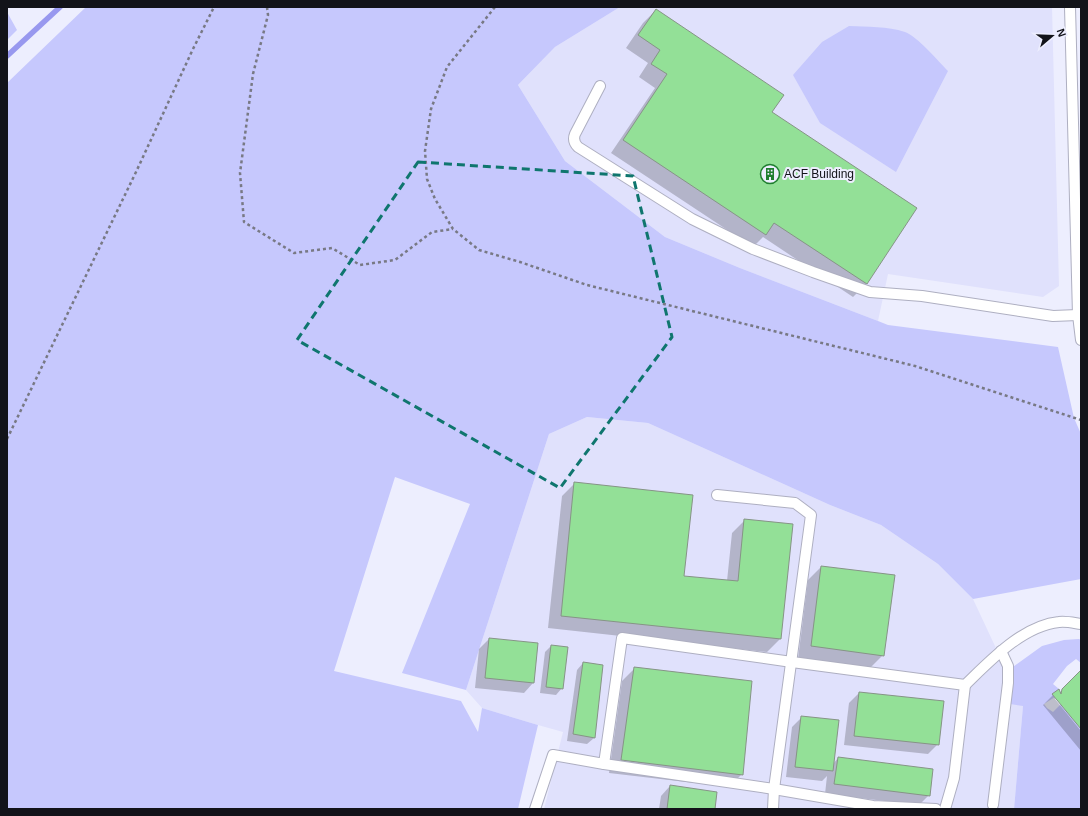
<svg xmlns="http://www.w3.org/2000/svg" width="1088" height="816" font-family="Arial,sans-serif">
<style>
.built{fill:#e0e1fc}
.green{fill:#c6c8fd}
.shadow{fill:#0003}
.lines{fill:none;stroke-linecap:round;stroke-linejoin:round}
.stream{stroke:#9898ef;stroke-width:5.5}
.building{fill:#93e097;stroke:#869486}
.service-casing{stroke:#aeafc1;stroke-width:12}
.path{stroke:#787984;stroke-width:2.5;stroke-dasharray:3 3;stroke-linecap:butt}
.service{stroke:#fff;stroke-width:10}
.marked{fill:none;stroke:#0f766e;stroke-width:3;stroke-dasharray:8 5;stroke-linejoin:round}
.labels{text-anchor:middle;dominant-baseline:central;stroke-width:4;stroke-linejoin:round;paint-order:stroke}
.poi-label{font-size:12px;fill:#121319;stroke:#edeefe;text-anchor:start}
</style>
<rect width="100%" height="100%" fill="#edeefe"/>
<g class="built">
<polygon points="620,7 1052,7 1059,286 1043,297 888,274 878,321 740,268 665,237 565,161 518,85 555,47"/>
<polygon points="587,417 648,423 830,505 881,525 938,564 973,599 1023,706 1014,809 544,809 563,732 538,725 482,708 466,690 549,434"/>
</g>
<g class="green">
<polygon points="86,7 620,7 555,47 518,85 565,161 665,237 740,268 878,321 888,325 1058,347 1074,418 1081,434 1081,579 973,599 938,564 881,525 830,505 648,423 587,417 549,434 466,690 402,673 470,504 395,477 334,671 461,701 478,732 482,708 538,725 518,809 7,809 7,83"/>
<polygon points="7,12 17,30 7,40"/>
<path d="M 849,26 C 868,27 887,26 905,32 C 917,36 938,61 948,71 L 896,172 L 820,123 L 793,75 L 822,42 Z"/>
<polygon points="1079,639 1081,640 1081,663 1076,659 1067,666 1053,684 1059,689 1053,694 1055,697 1044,704 1047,708 1053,712 1061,704 1081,729 1081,809 1014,809 1023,706 1004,703 1006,672 1042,646 1064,640"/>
</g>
<g class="shadow">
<polygon points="656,10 771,113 915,209 866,284 853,297 763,237 753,247 611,153 655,88 639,77 648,63 626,48 643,23"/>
<polygon points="575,483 683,577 727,581 732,533 745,520 780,639 767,652 548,628 562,496"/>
<polygon points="821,567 883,655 870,668 798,659 808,580"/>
<polygon points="489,639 533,683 524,693 475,688 479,649"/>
<polygon points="551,646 562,688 556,695 540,693 545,652"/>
<polygon points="583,663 594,738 587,744 567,741 577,670"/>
<polygon points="635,668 742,774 729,787 609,773 622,681"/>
<polygon points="1081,671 1081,727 1056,697 1055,699 1081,731 1081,751 1043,705 1053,695 1060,693"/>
<polygon points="859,693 938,744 928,754 844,745 849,703"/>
<polygon points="802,717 833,764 838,758 929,795 919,805 825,794 827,776 822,781 786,777 792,727"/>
<polygon points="670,786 714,809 659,809 661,796"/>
</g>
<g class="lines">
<polyline class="stream" points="7,56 60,7"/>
</g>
<g class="building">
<polygon points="656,9 784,95 772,112 917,208 867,284 774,223 766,235 623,140 667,74 651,64 660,50 638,35"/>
<polygon points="574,482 693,495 684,576 738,581 744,519 793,524 781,639 561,616"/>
<polygon points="821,566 895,575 884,656 811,646"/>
<polygon points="489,638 538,643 534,683 485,678"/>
<polygon points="551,645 568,647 563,689 546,687"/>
<polygon points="583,662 603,665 595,738 573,734"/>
<polygon points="634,667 752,681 743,775 621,760"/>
<polygon points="1081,670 1081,729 1052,694 1059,689 1061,694 1062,689"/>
<polygon points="859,692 944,701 939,745 854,736"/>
<polygon points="801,716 839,720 833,771 795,767"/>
<polygon points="838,757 933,769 930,796 834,784"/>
<polygon points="670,785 717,792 715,809 667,809"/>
</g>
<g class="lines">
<defs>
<g id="service">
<polyline points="1070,7 1078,315 1081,340"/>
<path d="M 600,86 L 575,134 C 573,139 574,143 578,147 L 692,219 L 753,249 L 813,272 L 870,292 L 922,296 L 1053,316 L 1078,315"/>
<polyline points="717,495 795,503 811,515 774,789 773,809"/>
<polyline points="604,764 774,789 873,806 936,809"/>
<polyline points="993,805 1008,683 1008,666 1001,651"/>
<path d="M 535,809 L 553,755 L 604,764 L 622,638 L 792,662 L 965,685 C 990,661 1022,626 1059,622 C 1066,621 1074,623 1081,624"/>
<polyline points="945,809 954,778 965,685"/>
</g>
</defs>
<use href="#service" class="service-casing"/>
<g class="path">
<polyline points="267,7 268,15 253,74 240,173 244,222 294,253 332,248 360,265 395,260 432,232 453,229"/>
<polyline points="495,7 447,67 431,109 425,151 427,179 435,199 453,229 479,250 520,262 587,285 915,366 1081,420"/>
<polyline points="7,439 136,172 193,49 214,7"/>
</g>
<use href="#service" class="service"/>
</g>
<path class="marked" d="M 418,162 L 633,176 L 672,337 L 560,488 L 297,340 Z"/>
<defs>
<symbol id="building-ring" viewBox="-11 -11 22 22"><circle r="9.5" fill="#edeefe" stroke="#1f7e2f" stroke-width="1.5"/><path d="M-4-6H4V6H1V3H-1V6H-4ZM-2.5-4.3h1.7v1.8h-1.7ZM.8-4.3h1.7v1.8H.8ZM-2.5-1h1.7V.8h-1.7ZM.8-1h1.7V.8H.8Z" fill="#1f7e2f"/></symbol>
</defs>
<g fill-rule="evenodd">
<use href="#building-ring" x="759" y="163" width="22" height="22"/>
</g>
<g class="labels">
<g class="poi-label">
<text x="784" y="174">ACF Building</text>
</g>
</g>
<rect width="1088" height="816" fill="none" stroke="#121319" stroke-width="16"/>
<g transform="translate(1052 36) rotate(71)" stroke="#edeefe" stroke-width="3" paint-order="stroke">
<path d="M0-3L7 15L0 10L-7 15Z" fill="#121319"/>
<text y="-6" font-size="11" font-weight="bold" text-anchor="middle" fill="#121319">N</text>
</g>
</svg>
